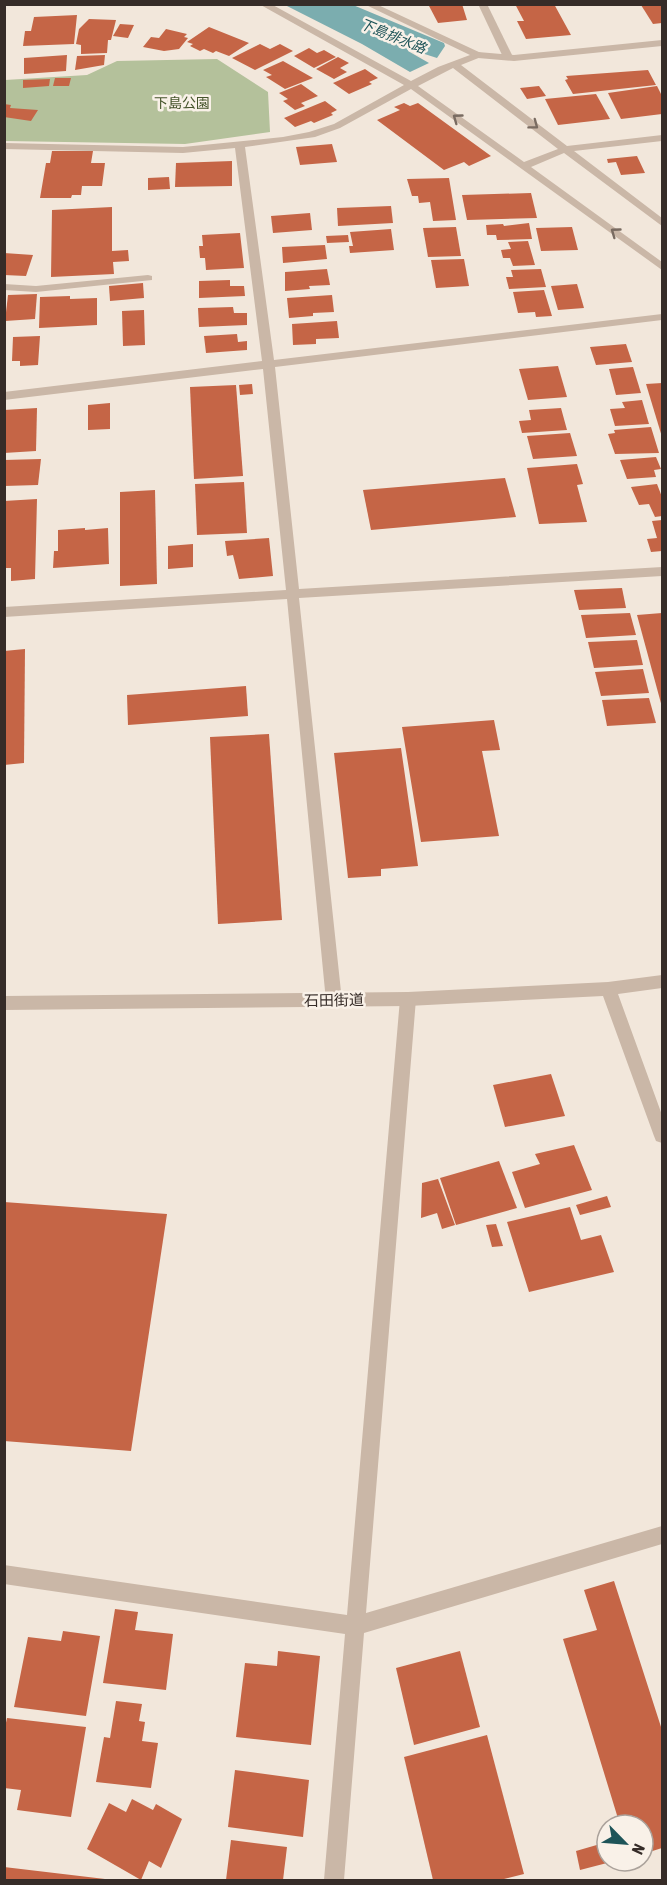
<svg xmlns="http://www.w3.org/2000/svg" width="667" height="1885" font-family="'Asap Condensed','Noto Sans JP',sans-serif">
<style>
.green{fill:#b4c19b}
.water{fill:#7badaf}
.building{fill:#c56546}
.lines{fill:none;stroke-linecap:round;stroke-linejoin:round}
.minor{fill:#cab7a7;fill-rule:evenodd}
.tertiary{fill:#cab7a7;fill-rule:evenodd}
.oneway{stroke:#796b61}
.labels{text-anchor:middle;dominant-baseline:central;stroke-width:5;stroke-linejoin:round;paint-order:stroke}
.far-water-label{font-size:14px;font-style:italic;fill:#1e5458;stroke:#f9f1e8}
.far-park-label{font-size:14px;fill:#46552c;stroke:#f9f1e8}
.street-label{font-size:15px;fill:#362c28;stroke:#f9f1e8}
</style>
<rect width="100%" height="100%" fill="#f2e7db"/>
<polygon class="green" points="217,59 268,92 270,132 185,144 5,141 5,80 87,75 117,61"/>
<polygon class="water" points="285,5 353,5 444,43 445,46 437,58 409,49 408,51 429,63 410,72 362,44"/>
<g class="building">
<polygon points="428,4 462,4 467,20 438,23"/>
<polygon points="515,4 554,4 571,35 526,39 517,21 524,21"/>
<polygon points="641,5 662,5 662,23 653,24"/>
<polygon points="77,15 74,44 23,46 25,31 31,31 34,17"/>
<polygon points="89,19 116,20 111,40 108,40 107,53 81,54 81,45 76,44 79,29"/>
<polygon points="120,24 134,25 128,38 113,36"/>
<polygon points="209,27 249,43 229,56 216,51 213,53 204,49 200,51 190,46 193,44 187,42"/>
<polygon points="166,29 187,34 184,37 188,38 179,49 164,51 143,47 151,37 159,38"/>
<polygon points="260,44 270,49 280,44 293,51 255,70 232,58"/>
<polygon points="309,48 317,53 324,50 336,57 314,68 294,56"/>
<polygon points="67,55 66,71 24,74 24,58"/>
<polygon points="105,55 104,65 75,70 77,56"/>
<polygon points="338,57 349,63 340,68 347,72 334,79 316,69"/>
<polygon points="283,61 313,78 285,89 266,77 272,75 263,70"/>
<polygon points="365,69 378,78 369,82 372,84 349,94 333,83"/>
<polygon points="648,70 656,85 573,94 565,80 568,79 566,76"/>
<polygon points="55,78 71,78 69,86 53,86"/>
<polygon points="50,79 49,86 23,88 23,80"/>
<polygon points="301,84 318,96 301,103 305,106 295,110 283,101 288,99 279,93"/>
<polygon points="539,86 546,96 527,99 520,88"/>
<polygon points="657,86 662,96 662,114 621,119 608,93"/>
<polygon points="596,94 610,119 558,125 545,99"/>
<polygon points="325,101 337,110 331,113 333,115 314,123 311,121 295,127 284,118"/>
<polygon points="404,103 410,106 418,103 491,156 469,166 464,162 444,170 377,120 400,110 394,107"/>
<polygon points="4,104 11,105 10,108 38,110 31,121 4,117"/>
<polygon points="332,144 337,162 300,165 296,147"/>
<polygon points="52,151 93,151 91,163 105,163 102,186 82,186 81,195 72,195 71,198 40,198 46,163 50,163"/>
<polygon points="637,156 645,173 621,175 616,162 608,163 607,159"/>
<polygon points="232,161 232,186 175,187 176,163"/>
<polygon points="169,177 170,189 148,190 148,178"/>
<polygon points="449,178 456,220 433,221 430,202 419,203 418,196 412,196 407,179"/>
<polygon points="531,193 537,218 467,220 462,195"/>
<polygon points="391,206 393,223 338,226 337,208"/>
<polygon points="112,207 112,251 128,250 129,261 113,262 114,274 51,277 52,210"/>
<polygon points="310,213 312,230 273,233 271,216"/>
<polygon points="529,223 532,239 497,240 496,235 487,235 486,225 503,224 504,226"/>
<polygon points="456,227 461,256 428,257 423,228"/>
<polygon points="572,227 578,250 541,251 536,228"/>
<polygon points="391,229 394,250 350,253 349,246 353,246 350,232"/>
<polygon points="240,233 244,268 206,270 205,258 200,258 199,246 203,246 202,235"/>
<polygon points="348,235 349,242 327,243 326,236"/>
<polygon points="528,241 535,265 513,266 510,258 503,258 501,250 511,249 508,242"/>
<polygon points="325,245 327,259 283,263 282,247"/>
<polygon points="4,253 33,255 26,276 4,275"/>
<polygon points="464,259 469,286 436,288 431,260"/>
<polygon points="327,269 330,285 309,286 310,289 285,291 285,272"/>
<polygon points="541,269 546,287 509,289 506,277 513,277 511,270"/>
<polygon points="230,280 230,286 244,286 245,296 199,298 199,281"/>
<polygon points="143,283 144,298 110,301 109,286"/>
<polygon points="577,284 584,308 558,310 551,286"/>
<polygon points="544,290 552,316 536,317 535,312 518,313 513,292"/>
<polygon points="37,294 35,319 5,321 8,295"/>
<polygon points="332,295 334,312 313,313 313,316 289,318 287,298"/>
<polygon points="70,296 70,299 97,298 97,325 39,328 40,297"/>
<polygon points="233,307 234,313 247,313 247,325 199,327 198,308"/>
<polygon points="144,310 145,345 123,346 122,311"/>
<polygon points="337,321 339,338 316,339 316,344 293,345 292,324"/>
<polygon points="237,334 238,342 247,341 247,350 206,353 204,336"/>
<polygon points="40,336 38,365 20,366 20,361 12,361 13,337"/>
<polygon points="626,344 632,362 596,365 590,347"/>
<polygon points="558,366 567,397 528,400 519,369"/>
<polygon points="633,367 641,393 616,395 609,369"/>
<polygon points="662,383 662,437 646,384"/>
<polygon points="252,384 253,394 240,395 239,385"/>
<polygon points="236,385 243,476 194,479 190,387"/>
<polygon points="642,400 649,424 615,426 610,409 625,408 622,402"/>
<polygon points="110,403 110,429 88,430 88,405"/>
<polygon points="37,408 36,451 4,453 4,410"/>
<polygon points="561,408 567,430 522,433 519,421 531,420 529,410"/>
<polygon points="651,427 659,453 615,454 608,434 615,433 614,430"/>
<polygon points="570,433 577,456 533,459 527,436"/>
<polygon points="656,457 661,469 654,470 656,477 627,479 620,460"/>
<polygon points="41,459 38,485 4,486 4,460"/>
<polygon points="577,464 583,484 577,485 587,522 539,524 527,468"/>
<polygon points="505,478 516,517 371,530 363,490"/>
<polygon points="244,482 247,533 197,535 195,484"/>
<polygon points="657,484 662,497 662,516 655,517 649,504 639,505 631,487"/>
<polygon points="155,490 157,584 120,586 120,492"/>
<polygon points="37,499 35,579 11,581 11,568 4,568 4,501"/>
<polygon points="662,520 662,551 651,552 647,539 657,538 652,521"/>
<polygon points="85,528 85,530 108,528 109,564 53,568 54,551 58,551 58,530"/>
<polygon points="269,538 273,576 239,579 233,555 227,556 225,541"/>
<polygon points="193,544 193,567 168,569 168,546"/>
<polygon points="622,588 626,608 579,610 574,590"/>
<polygon points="630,613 636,635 586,638 581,615"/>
<polygon points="662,613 662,707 637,615"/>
<polygon points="637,640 643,665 594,668 588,642"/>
<polygon points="25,649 24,763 4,765 4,651"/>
<polygon points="643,669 649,693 601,696 595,672"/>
<polygon points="246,686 248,716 128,725 127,695"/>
<polygon points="649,698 656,723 607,726 602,700"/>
<polygon points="494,720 500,750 482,751 499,836 421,842 402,727"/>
<polygon points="269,734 282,920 218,924 210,737"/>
<polygon points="401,748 418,866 381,869 381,876 348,878 334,753"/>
<polygon points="551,1074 565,1116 505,1127 493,1085"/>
<polygon points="574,1145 592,1190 525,1208 512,1172 540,1164 535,1154"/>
<polygon points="499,1161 517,1208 456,1225 440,1178"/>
<polygon points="438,1179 455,1225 442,1229 437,1213 421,1218 422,1183"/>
<polygon points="607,1196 611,1207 580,1215 576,1205"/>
<polygon points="4,1202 167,1214 131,1451 4,1441"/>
<polygon points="570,1207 581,1240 601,1235 614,1272 529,1292 507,1222"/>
<polygon points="496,1224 503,1246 492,1247 486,1225"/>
<polygon points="614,1581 662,1730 662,1848 643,1854 643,1825 620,1825 563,1639 597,1630 584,1590"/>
<polygon points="115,1609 138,1612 135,1630 173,1634 166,1690 103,1683"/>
<polygon points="63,1631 100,1636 86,1716 14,1707 28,1637 61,1641"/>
<polygon points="278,1651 320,1656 311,1745 236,1737 245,1663 277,1666"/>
<polygon points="460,1651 480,1727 414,1745 396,1668"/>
<polygon points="116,1701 142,1704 139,1721 145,1722 142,1741 158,1743 151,1788 96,1782 104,1737 110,1738"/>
<polygon points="7,1718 86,1727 71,1817 17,1810 21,1790 4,1788 4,1732"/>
<polygon points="487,1735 524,1874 500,1880 433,1880 404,1757"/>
<polygon points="235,1770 309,1780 303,1837 228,1827"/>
<polygon points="132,1799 153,1810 156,1804 182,1819 161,1868 149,1861 141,1880 87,1849 109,1803 126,1812"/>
<polygon points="231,1840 287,1847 283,1880 226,1880"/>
<polygon points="607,1842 607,1863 580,1870 576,1851"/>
<polygon points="4,1867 105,1879 105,1880 4,1880"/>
</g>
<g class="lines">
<g class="minor">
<path d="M 259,4 L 271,4 L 411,81 L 438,67 L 470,55 L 364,4 L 376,4 L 481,53 L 481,57 L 461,65 L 567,146 L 662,135 L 662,141 L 574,151 L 662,218 L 662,226 L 564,153 L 531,167 L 662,262 L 662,270 L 411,89 L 340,128 L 315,137 L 245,147 L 274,360 L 662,314 L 662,320 L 275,367 L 299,589 L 662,567 L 662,576 L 299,598 L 342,1001 L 339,1006 L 334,1008 L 329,1006 L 326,1001 L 287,599 L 4,617 L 4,607 L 286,590 L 263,369 L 4,400 L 4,392 L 262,361 L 235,148 L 183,153 L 4,149 L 4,143 L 183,147 L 283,137 L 309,132 L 334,124 L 404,85 ZM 453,68 L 558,149 L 524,162 L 418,86 Z"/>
<polygon points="478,4 487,4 513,57 511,59 503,57"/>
<polygon points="148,275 152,276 152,280 36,292 4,290 4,284 36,286"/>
<polygon points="408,992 413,994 416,999 366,1613 662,1526 662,1544 364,1633 344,1880 324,1880 345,1634 4,1584 4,1565 347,1615 400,999 403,994"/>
</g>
<g class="tertiary">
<polygon points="662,40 662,46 514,61 478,58 473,55 478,52 514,55"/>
<polygon points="662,975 662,988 618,994 662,1115 662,1143 656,1141 654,1136 603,996 408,1006 4,1010 4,996 408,992 608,982"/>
</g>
</g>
<defs><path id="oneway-chevron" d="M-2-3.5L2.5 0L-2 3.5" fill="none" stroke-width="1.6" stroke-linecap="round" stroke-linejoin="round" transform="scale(1.5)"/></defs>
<g class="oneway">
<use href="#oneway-chevron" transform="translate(457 118) rotate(-144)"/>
<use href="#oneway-chevron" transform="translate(534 125) rotate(37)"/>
<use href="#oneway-chevron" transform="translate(615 232) rotate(-144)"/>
</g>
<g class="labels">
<g class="far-water-label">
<text transform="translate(393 36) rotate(22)">下島排水路</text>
</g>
<g class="far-park-label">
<text x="182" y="103">下島公園</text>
</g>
<g class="street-label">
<text transform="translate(334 1000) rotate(-1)">石田街道</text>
</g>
</g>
<rect width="667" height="1885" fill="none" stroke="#362c28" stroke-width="12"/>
<g transform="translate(625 1843) rotate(115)"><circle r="28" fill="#f9f1e8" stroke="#aba29b" stroke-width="1.5"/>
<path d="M0-4.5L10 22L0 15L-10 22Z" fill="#1e5458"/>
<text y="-9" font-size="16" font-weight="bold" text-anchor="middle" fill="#362c28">N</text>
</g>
</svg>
